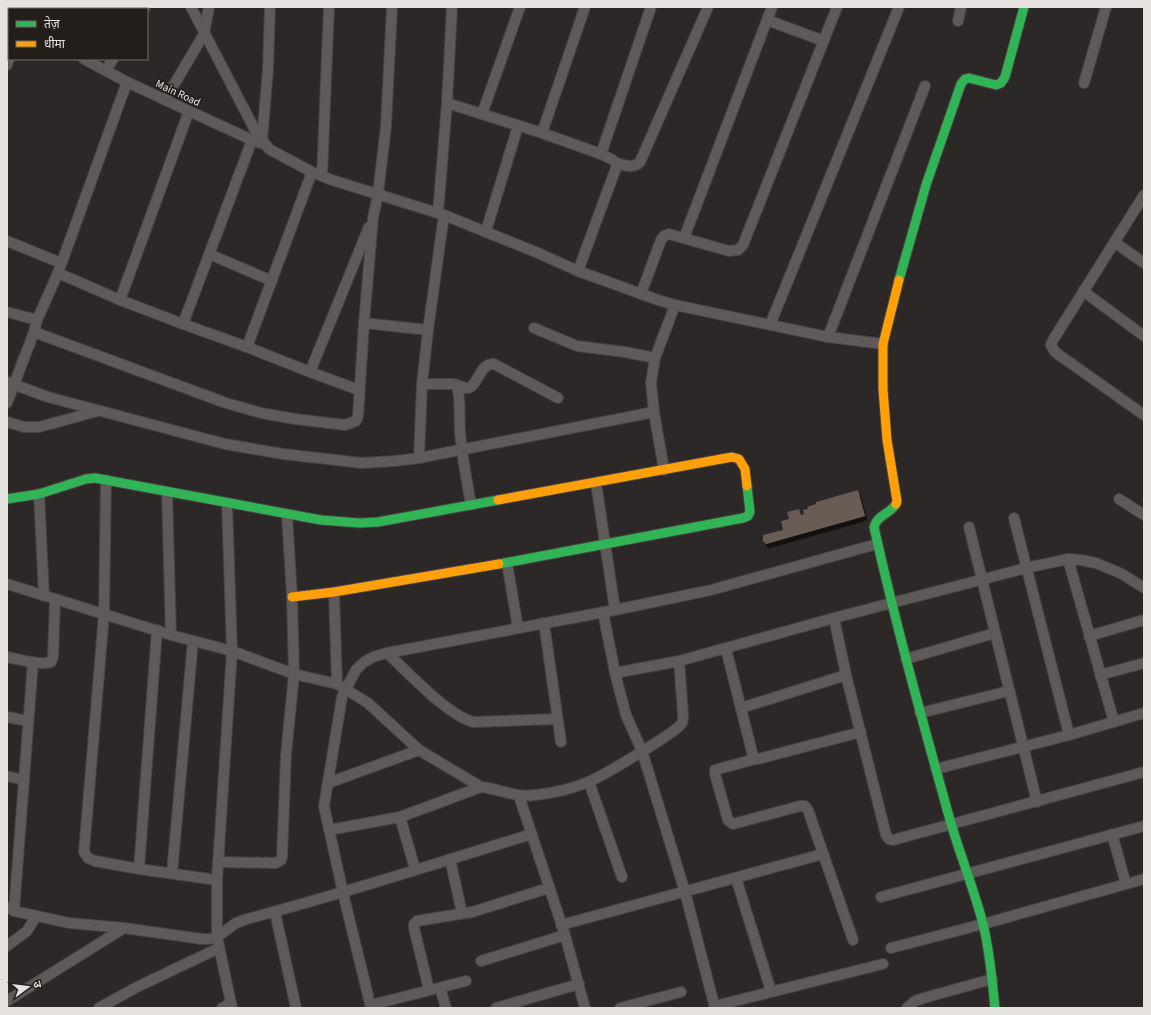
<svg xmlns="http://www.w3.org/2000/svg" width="1151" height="1015" font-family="'Source Sans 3','Noto Sans Devanagari',sans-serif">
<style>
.building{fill:#685c54;filter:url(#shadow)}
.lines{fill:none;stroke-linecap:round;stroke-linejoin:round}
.street-casing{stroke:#464342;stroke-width:12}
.fast-casing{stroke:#464342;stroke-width:11}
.slow-casing{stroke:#464342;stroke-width:11}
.street{stroke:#5d5a59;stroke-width:10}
.fast{stroke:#30b455;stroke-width:9}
.slow{stroke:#ff9f0a;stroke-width:9}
.labels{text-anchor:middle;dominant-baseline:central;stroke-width:4;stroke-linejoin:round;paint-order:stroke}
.street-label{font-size:11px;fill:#e6e2e0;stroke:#241e1b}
</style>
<defs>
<filter id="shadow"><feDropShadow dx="2.5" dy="4.5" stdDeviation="0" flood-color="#0009"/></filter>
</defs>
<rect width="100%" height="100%" fill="#2c2827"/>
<polygon class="building" points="858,490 865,516 766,544 763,541 763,535 783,530 781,521 789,519 787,512 799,509 801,515 804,514 803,510 808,509 807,507 816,504 816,502"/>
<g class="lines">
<defs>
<g id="street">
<polyline points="191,7 256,132 269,149 312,172 332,180 444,215 538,253 578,271 658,300 675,305 828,337 883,344"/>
<polyline points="69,9 70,7"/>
<polyline points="144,9 145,7"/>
<polyline points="7,13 9,15"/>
<polyline points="767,20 824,41"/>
<polyline points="958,21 961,7"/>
<polyline points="84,59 127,82 189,111 252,140 264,144"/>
<polyline points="7,65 9,59"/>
<polyline points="106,70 113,59"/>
<polyline points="1084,83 1106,7"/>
<polyline points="165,100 204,34 209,7"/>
<polyline points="447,103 542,133 601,154 613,160 616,163 616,168 578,271"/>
<polyline points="482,114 520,7"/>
<polyline points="542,133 585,7"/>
<polyline points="262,140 268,69 270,7"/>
<polyline points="601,154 651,7"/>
<path d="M 616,163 C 624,165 634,169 640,162 L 708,7"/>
<polyline points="322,176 329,7"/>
<polyline points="1144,195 1053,340 1051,345 1055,352 1144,415"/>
<polyline points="438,213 447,103 452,7"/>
<polyline points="486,231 518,126"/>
<polyline points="684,238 772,7"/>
<polyline points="7,241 61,263"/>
<polyline points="1114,242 1144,263"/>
<polyline points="209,254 272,281"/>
<polyline points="58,273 120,300 183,324 247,347 310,372 369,227"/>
<polyline points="1083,291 1144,336"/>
<polyline points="641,294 661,240 664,236 669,234 729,251 738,250 743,245 837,7"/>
<polyline points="120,300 189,111"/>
<polyline points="7,312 37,320"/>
<polyline points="364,323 428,330"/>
<polyline points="183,324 252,140"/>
<polyline points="770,325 899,7"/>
<polyline points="534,328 577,346 625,352 655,358"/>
<polyline points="34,332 226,403 261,413 295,419 345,425 356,421 358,416 364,323 373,218 378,194 386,126 392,7"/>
<polyline points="828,337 925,86"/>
<polyline points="247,347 312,172"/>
<polyline points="310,372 359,390"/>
<polyline points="7,382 48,397 225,444 283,454 362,463 395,461 419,458 654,412"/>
<path d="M 422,384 L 454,384 L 465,388 L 469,388 C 480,382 480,363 494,364 L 558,398"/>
<path d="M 457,386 C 461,399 459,418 460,432 C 462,457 467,481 471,505"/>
<polyline points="7,403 34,332 37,320 58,273 127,82"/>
<polyline points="7,422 24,427 39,427 98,411"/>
<polyline points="419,458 422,384 428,330 444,215"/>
<polyline points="664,470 654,412 651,383 655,358 675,305"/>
<polyline points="106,480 104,614 84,852 88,858 95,861 139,869 217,880"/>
<polyline points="596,483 615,610"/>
<polyline points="167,492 171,635"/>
<polyline points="39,494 44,596"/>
<polyline points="1119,499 1144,515"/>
<polyline points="227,503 232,651 217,880 217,937 232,1008"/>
<polyline points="1014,518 1069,735"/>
<polyline points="969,527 1037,802"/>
<polyline points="1068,559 1114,722"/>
<polyline points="507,563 518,628"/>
<path d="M 7,584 L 171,635 L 232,651 L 294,674 L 337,684 L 368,703 L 419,750 L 481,787 C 501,789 515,798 535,795 C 553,793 572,789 588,782 C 601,777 677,732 682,723 C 683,721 683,717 683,714 L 679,661"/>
<polyline points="334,592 337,684"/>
<polyline points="603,612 615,673 679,661 834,618 1026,568 1068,559 1081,560 1096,563 1122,574 1144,588"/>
<polyline points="834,618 846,675 886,835 889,839 893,840 1144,772"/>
<polyline points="544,623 561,742"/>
<polyline points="1089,636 1144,620"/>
<polyline points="726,649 753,756 755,759 758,759 861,732"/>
<path d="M 387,653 C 409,673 446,714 473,722 L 557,719"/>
<path d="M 7,657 C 18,659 42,666 51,662 L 53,657 L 55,600"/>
<polyline points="906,659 995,633"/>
<polyline points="615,673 626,715 642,751 685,892 715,1008"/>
<polyline points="1100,675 1144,663"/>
<polyline points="741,708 846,675"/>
<polyline points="920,713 1009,691"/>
<polyline points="7,717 28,721"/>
<polyline points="755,759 715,770 715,774 728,820 733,824 800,806 805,806 808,810 853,940"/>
<polyline points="936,769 1069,735 1144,713"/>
<polyline points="7,776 24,780"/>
<polyline points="589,782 622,877"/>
<polyline points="328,783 419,750"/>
<polyline points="519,796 565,935 585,1008"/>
<polyline points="400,817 415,869"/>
<polyline points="329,830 400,817 481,787"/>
<polyline points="1112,834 1126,884"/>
<polyline points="450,859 462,913"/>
<polyline points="218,862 276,863 281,860 282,857 286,755 294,674 292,597 287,515"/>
<polyline points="139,869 157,630"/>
<polyline points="172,873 193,641"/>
<polyline points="736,878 771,991"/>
<polyline points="881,897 1144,826"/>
<path d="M 7,907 L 14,911 L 69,923 L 124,928 L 202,939 L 209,939 L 217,937 L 236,923 L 247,919 C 343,894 437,863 532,834"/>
<polyline points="14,911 33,662"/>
<polyline points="275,912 296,1008"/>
<polyline points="561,925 823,854"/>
<polyline points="7,946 27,931 36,916"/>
<polyline points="891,948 983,924 1144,879"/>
<polyline points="481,961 565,935"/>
<polyline points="440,988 446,1008"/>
<polyline points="429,990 414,928 414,924 417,921 472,912 549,888"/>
<polyline points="7,1001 124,928"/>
<polyline points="371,1005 466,981"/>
<polyline points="715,1006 883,964"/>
<polyline points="99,1008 137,987 219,948"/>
<polyline points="222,1008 231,1003"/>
<polyline points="371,1008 343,893 324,806 342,697 346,689 356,670 364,662 373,657 387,653 615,610 711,590 877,544"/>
<polyline points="496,1008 579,984"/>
<polyline points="620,1008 681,992"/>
<polyline points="907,1008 915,1001 924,998 992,979"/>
</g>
<g id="fast">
<polyline points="899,280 926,185 961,84 965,79 969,78 996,85 1001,83 1005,77 1024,7"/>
<polyline points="7,499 39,494 86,479 95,478 321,520 359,523 378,522 498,500"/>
<path d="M 896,504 C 890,514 877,515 874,527 C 896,626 923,723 950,820 C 960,855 974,889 983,924 C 990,952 992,980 995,1008"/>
<polyline points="499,564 743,518 748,516 750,512 747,486"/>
</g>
<g id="slow">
<polyline points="498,500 732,457 739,459 745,469 747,486"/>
<polyline points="896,504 897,501 887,440 883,389 883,344 899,280"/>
<polyline points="292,597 334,592 499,564"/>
</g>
</defs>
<use href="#street" class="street-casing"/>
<use href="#fast" class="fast-casing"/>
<use href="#slow" class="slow-casing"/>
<use href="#street" class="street"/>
<use href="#fast" class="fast"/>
<use href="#slow" class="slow"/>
</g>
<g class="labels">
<g class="street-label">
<text transform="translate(178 93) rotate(25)">Main Road</text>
</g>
</g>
<rect width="1151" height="1015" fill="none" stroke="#e6e2e0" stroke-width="16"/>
<rect x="8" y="8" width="140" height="52" fill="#241e1b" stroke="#726c6a"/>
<rect x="16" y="21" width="20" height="6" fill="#30b455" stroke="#726c6a"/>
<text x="44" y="28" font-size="12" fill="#e6e2e0">तेज़</text>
<rect x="16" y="41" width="20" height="6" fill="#ff9f0a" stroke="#726c6a"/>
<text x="44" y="48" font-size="12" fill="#e6e2e0">धीमा</text>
<g transform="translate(28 987) rotate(75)" stroke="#241e1b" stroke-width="3" paint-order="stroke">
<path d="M0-3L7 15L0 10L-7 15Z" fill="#e6e2e0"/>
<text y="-6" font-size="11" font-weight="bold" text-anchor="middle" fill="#e6e2e0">उ</text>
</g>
</svg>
